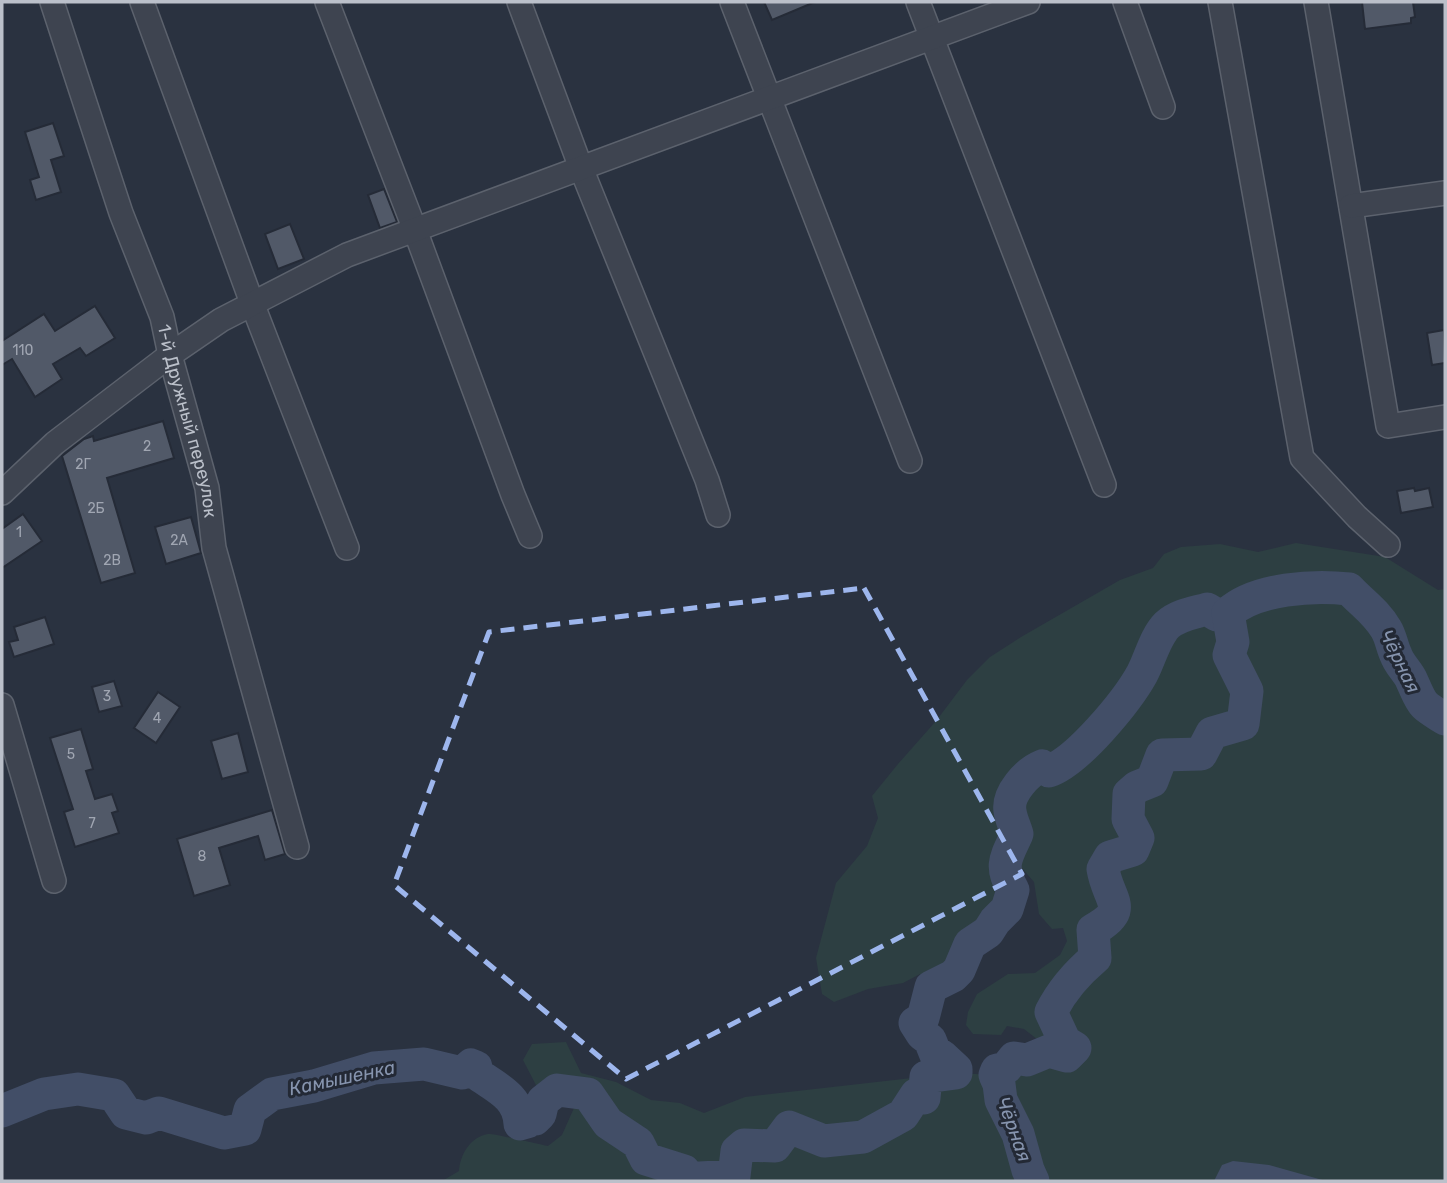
<svg xmlns="http://www.w3.org/2000/svg" width="1447" height="1183" font-family="Rubik,sans-serif">
<style>
.green{fill:#2d3f42}
.water{fill:#424e67}
.lines{fill:none;stroke-linecap:round;stroke-linejoin:round}
.river{stroke:#424e67;stroke-width:33}
.building{fill:#515968;stroke:#252b37;stroke-width:2}
.minor-casing{stroke:#5c626d;stroke-width:26}
.minor{stroke:#3e4450;stroke-width:23}
.marked{fill:none;stroke:#9db6ed;stroke-width:5;stroke-dasharray:14 9;stroke-linejoin:round}
.labels{text-anchor:middle;dominant-baseline:central;stroke-width:6;stroke-linejoin:round;paint-order:stroke}
.number-label{font-size:14px;fill:#a0a6b2}
.street-label{font-size:18px;fill:#bbc0ca;stroke:#232935}
.water-label{font-size:19px;font-style:italic;fill:#8694ae;stroke:#232935}
</style>
<rect width="100%" height="100%" fill="#2a3240"/>
<path class="green" d="M 1296,543 L 1385,557 L 1438,590 L 1445,589 L 1445,1181 L 442,1181 L 459,1171 C 460,1155 470,1137 488,1134 C 492,1133 538,1144 548,1146 L 562,1135 L 574,1108 L 557,1090 L 537,1087 L 523,1060 L 532,1044 L 566,1042 L 581,1073 L 616,1082 L 651,1100 L 680,1103 L 704,1113 L 745,1097 L 956,1073 L 994,1075 L 997,1070 L 1006,1068 L 1014,1058 L 1027,1060 L 1049,1051 L 1067,1056 L 1074,1048 L 1065,1042 L 1042,1043 L 1024,1029 L 1007,1026 L 1001,1035 L 973,1034 L 966,1025 L 968,1012 L 977,994 L 1008,974 L 1035,973 L 1060,955 L 1067,941 L 1063,928 L 1052,929 L 1039,914 L 1034,882 L 1021,867 L 1018,857 L 1021,843 L 1017,835 C 1005,858 1000,866 1013,890 C 1008,904 998,923 987,933 C 982,938 973,940 969,946 C 963,956 962,967 953,976 L 920,974 L 903,983 L 868,989 L 834,1002 L 822,994 L 816,958 L 836,883 L 867,846 L 878,818 L 872,796 L 898,764 L 936,721 L 967,680 L 990,657 L 1021,637 L 1120,580 L 1153,568 L 1164,554 L 1181,547 L 1220,544 L 1258,552 Z"/>
<polygon class="water" points="1233,1161 1269,1165 1326,1181 1214,1181 1222,1165"/>
<g class="lines">
<g class="river">
<path d="M 2,1111 L 44,1094 L 78,1089 L 114,1095 L 126,1113 L 146,1118 L 159,1113 L 224,1133 L 245,1129 L 250,1110 L 272,1094 L 314,1086 L 374,1068 L 424,1064 L 462,1073 L 471,1065 L 476,1067 L 477,1074 C 497,1088 519,1097 520,1124 L 527,1122 L 529,1118 L 535,1119 L 540,1114 L 543,1101 L 557,1090 L 588,1094 L 608,1123 L 638,1143 L 646,1159 L 684,1171 L 683,1179 L 734,1176 L 737,1151 L 744,1145 L 775,1146 L 789,1127 L 824,1141 L 863,1137 L 903,1115 L 916,1095 L 924,1098 L 926,1077 L 956,1073 L 956,1069 L 942,1056 L 936,1055 L 930,1040 L 922,1034 L 915,1023 L 923,1018 L 931,987 L 953,976 L 959,970 L 970,944 L 988,932 L 995,921 L 1007,909 L 1013,890 C 999,865 1006,858 1017,834 C 1015,827 1011,819 1010,811 C 1007,794 1027,772 1042,766 L 1049,771 C 1078,761 1127,701 1142,674 C 1150,659 1155,637 1167,625 C 1178,615 1193,613 1207,609 L 1217,615 L 1228,613"/>
<path d="M 1033,1181 L 1028,1170 L 1018,1134 L 1001,1100 L 999,1084 L 995,1075 L 997,1070 L 1006,1068 L 1014,1058 L 1027,1060 L 1049,1051 L 1067,1056 L 1075,1048 L 1065,1042 L 1051,1012 C 1062,990 1076,974 1095,958 L 1093,930 C 1131,909 1108,901 1103,869 L 1110,857 L 1133,850 L 1138,838 L 1128,819 L 1129,794 L 1137,787 L 1152,781 L 1162,755 L 1201,754 L 1212,733 L 1243,724 L 1247,691 L 1229,655 L 1233,642 L 1228,613 C 1256,588 1314,585 1349,589 C 1362,603 1376,612 1386,629 C 1391,637 1392,647 1396,655 C 1399,664 1407,671 1411,679 C 1423,705 1419,703 1445,719"/>
</g>
</g>
<g class="building">
<polygon points="764,2 815,2 772,20"/>
<polygon points="1362,2 1413,2 1415,17 1411,18 1411,23 1365,29"/>
<polygon points="53,123 64,156 51,160 61,192 36,200 30,180 39,177 25,132"/>
<polygon points="384,189 397,222 380,228 368,195"/>
<polygon points="290,224 304,259 278,269 265,234"/>
<polygon points="95,306 115,338 86,356 80,348 53,364 62,379 35,397 12,359 2,365 2,341 44,314 55,331"/>
<polygon points="1444,330 1445,363 1432,365 1427,333"/>
<polygon points="163,421 174,458 107,478 135,573 101,583 62,456 84,439 93,436 94,441"/>
<polygon points="1414,488 1415,491 1429,488 1433,507 1401,513 1397,491"/>
<polygon points="23,514 42,541 2,568 2,529"/>
<polygon points="191,517 201,553 166,564 155,527"/>
<polygon points="45,617 54,644 14,657 9,642 18,640 14,627"/>
<polygon points="114,681 122,706 99,712 92,687"/>
<polygon points="158,692 180,707 156,743 134,728"/>
<polygon points="81,729 93,769 86,771 95,799 112,794 118,811 112,813 119,833 75,847 64,812 73,809 50,738"/>
<polygon points="238,733 248,772 222,779 211,741"/>
<polygon points="272,810 285,854 265,860 258,836 219,848 230,885 194,896 177,839"/>
</g>
<g class="lines">
<defs>
<g id="minor">
<path id="s1" d="M 52,2 L 121,213 L 162,317 L 170,355 L 207,488 L 214,548 L 297,847"/>
<polyline points="142,2 252,303 347,548"/>
<polyline points="327,2 415,230 513,495 530,536"/>
<polyline points="519,2 581,168 707,480 718,515"/>
<polyline points="732,2 910,461"/>
<polyline points="918,2 1104,485"/>
<polyline points="1125,2 1163,107"/>
<polyline points="1220,2 1302,458 1357,517 1388,545"/>
<polyline points="1316,2 1388,426 1445,417"/>
<polyline points="1351,206 1445,193"/>
<polyline points="2,493 55,443 170,355 221,320 347,255 1028,2"/>
<polyline points="2,705 54,881"/>
</g>
</defs>
<use href="#minor" class="minor-casing"/>
<use href="#minor" class="minor"/>
</g>
<path class="marked" d="M 864,588 L 1022,874 L 626,1079 L 394,885 L 489,632 Z"/>
<g class="labels">
<g class="number-label">
<text x="23" y="350">110</text>
<text x="147" y="446">2</text>
<text x="83" y="464">2Г</text>
<text x="96" y="508">2Б</text>
<text x="19" y="532">1</text>
<text x="179" y="540">2А</text>
<text x="112" y="560">2В</text>
<text x="107" y="696">3</text>
<text x="157" y="718">4</text>
<text x="71" y="754">5</text>
<text x="92" y="823">7</text>
<text x="202" y="856">8</text>
</g>
<g class="street-label">
<text stroke="none"><textPath href="#s1" startOffset="441">1-й Дружный переулок</textPath></text>
</g>
<g class="water-label">
<text transform="translate(1400 661) rotate(64)">Чёрная</text>
<text transform="translate(342 1078) rotate(-12)">Камышенка</text>
<text transform="translate(1014 1129) rotate(70)">Чёрная</text>
</g>
</g>
<rect width="1447" height="1183" fill="none" stroke="#bbc0ca" stroke-width="7"/>
</svg>
